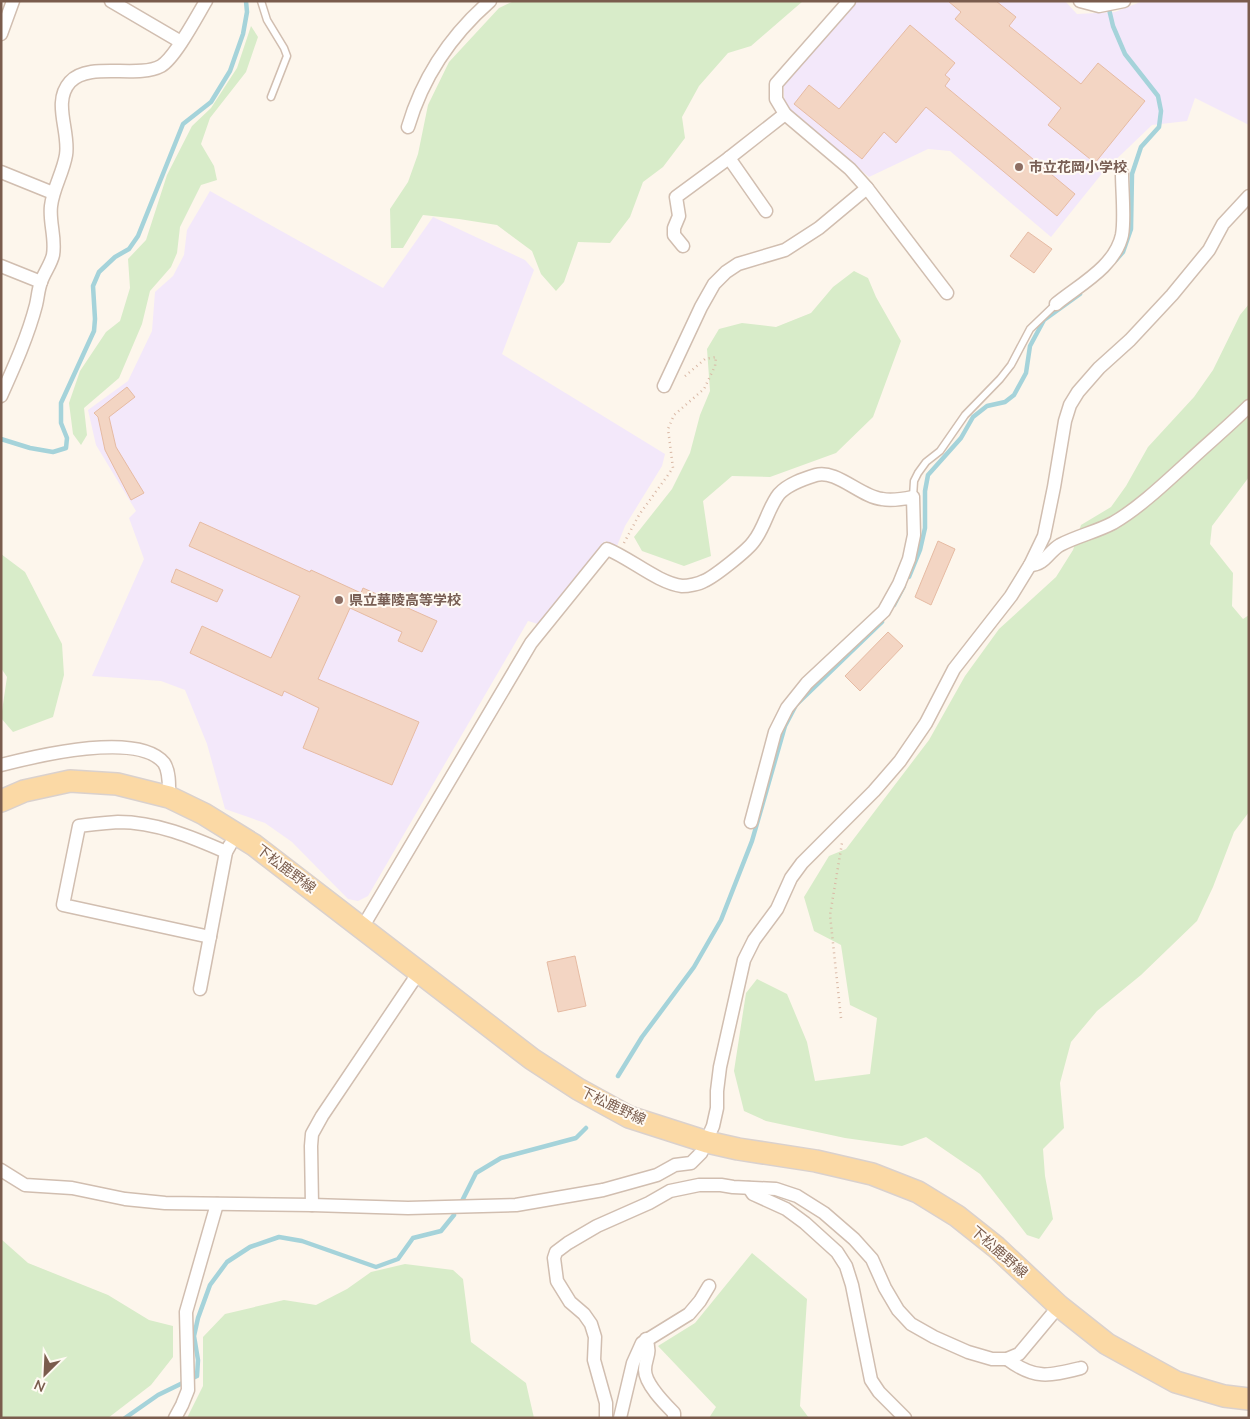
<svg xmlns="http://www.w3.org/2000/svg" width="1250" height="1419" font-family="'Nunito Sans','Noto Sans JP',sans-serif">
<style>
.education{fill:#f3e8fa}
.green{fill:#d8ecc9}
.lines{fill:none;stroke-linecap:round;stroke-linejoin:round}
.stream{stroke:#a5d3da;stroke-width:4.5}
.building{fill:#f3d5c3;stroke:#e6bba3}
.service-casing{stroke:#d1beb0;stroke-width:9}
.minor-casing{stroke:#d1beb0;stroke-width:15}
.primary-casing{stroke:#dad1cd;stroke-width:24}
.path{stroke:#d9b8a5;stroke-width:2.5;stroke-dasharray:1 4;stroke-linecap:butt}
.service{stroke:#fff;stroke-width:6}
.minor{stroke:#fff;stroke-width:12}
.primary{stroke:#fbd9a5;stroke-width:21}
.education-dot{fill:#8d6e63;stroke:#fffaf3;stroke-width:2}
.labels{text-anchor:middle;dominant-baseline:central;stroke-width:4;stroke-linejoin:round;paint-order:stroke}
.education-label{font-size:14px;font-weight:bold;fill:#785e54;stroke:#fffaf3;text-anchor:start}
.street-label{font-size:14px;fill:#7a5c4d;stroke:#fffaf3}
</style>
<rect width="100%" height="100%" fill="#fdf6ec"/>
<g class="education">
<polygon points="857,1 1065,1 1077,14 1115,12 1143,1 1249,1 1249,125 1195,98 1187,121 1152,125 1104,171 1051,237 950,151 928,149 869,177 785,106 783,82"/>
<polygon points="210,191 383,288 433,217 525,260 534,270 502,354 665,454 662,466 625,526 617,546 605,541 538,624 528,621 368,896 358,901 348,899 292,842 265,823 225,809 207,744 185,690 161,681 92,676 144,559 129,518 136,511 96,445 88,410 128,381 152,331 155,292 173,276 184,255 187,230"/>
</g>
<g class="green">
<polygon points="514,1 803,1 751,46 728,53 699,86 682,117 685,138 663,167 643,182 630,217 610,243 578,242 564,282 556,291 541,274 532,251 497,225 459,219 423,215 403,248 391,248 390,209 408,182 418,154 428,105 449,62 499,8"/>
<polygon points="251,26 258,37 246,72 210,118 201,144 214,166 217,180 201,185 180,227 177,253 171,267 150,291 142,324 119,378 84,408 87,435 81,445 73,434 69,403 80,371 106,332 120,321 130,288 128,259 146,240 167,175 192,126 211,108 237,68"/>
<polygon points="854,271 868,278 876,297 901,341 873,417 836,453 770,477 732,476 703,501 711,556 684,566 642,551 634,537 672,489 690,453 700,415 710,391 707,349 719,329 742,323 776,327 811,313 833,287"/>
<polygon points="1249,304 1249,477 1212,526 1210,544 1233,573 1232,606 1243,619 1249,615 1249,812 1234,832 1213,887 1197,921 1141,975 1097,1011 1071,1042 1060,1083 1064,1128 1043,1149 1045,1176 1053,1219 1039,1239 1027,1235 980,1174 926,1137 902,1146 845,1138 766,1121 744,1111 734,1071 746,993 757,979 787,994 807,1042 815,1081 870,1074 877,1018 850,1005 841,945 814,931 804,897 829,856 846,849 929,740 965,676 999,629 1056,577 1073,550 1081,525 1111,507 1126,486 1148,447 1194,397 1213,370 1240,315"/>
<polygon points="1,554 25,572 62,644 64,675 53,717 13,732 1,718 7,677 1,668"/>
<polygon points="1,1239 28,1263 108,1295 149,1320 173,1326 173,1357 151,1385 108,1418 1,1418"/>
<polygon points="752,1253 807,1299 800,1406 809,1418 709,1418 716,1407 658,1346 695,1323"/>
<polygon points="405,1264 453,1270 463,1279 471,1342 526,1383 534,1418 187,1418 203,1386 203,1337 225,1314 284,1300 316,1305 347,1289 371,1272"/>
</g>
<g class="lines">
<g class="stream">
<polyline points="1108,5 1113,26 1125,54 1158,96 1161,111 1159,127 1141,147 1132,174 1131,229 1123,252 1116,260"/>
<polyline points="1,439 30,448 53,452 66,448 67,438 61,423 61,403 94,331 95,319 93,286 99,272 115,257 129,249 138,236 183,124 211,102 230,71 243,34 247,12 246,1"/>
<polyline points="909,577 920,550 925,528 925,491 928,475 961,438 973,417 987,406 1005,402 1014,395 1026,373 1030,346 1044,320 1080,294"/>
<polyline points="894,605 904,586"/>
<polyline points="618,1076 642,1037 694,967 721,920 752,841 785,726 796,705 882,622"/>
<polyline points="462,1201 476,1173 501,1158 576,1138 586,1128"/>
<polyline points="125,1418 158,1395 197,1376 198,1360 194,1336 198,1318 210,1285 227,1262 250,1247 279,1237 302,1241 376,1267 398,1259 413,1238 441,1231 454,1215"/>
</g>
</g>
<g class="building">
<polygon points="948,1 996,1 1016,17 1009,26 1081,84 1098,63 1145,101 1095,163 1048,125 1061,108 955,19 961,12"/>
<polygon points="910,25 955,63 945,75 950,79 945,86 1075,194 1057,216 926,107 896,143 884,132 862,159 794,104 809,85 839,109"/>
<polygon points="1028,232 1052,249 1034,273 1010,256"/>
<polygon points="127,387 135,397 109,417 116,447 144,493 131,500 105,450 98,417 94,413"/>
<polygon points="200,522 310,572 311,570 361,593 363,588 437,621 422,652 398,641 402,632 350,608 318,679 419,722 392,785 303,748 319,708 284,691 282,696 190,653 202,626 271,658 300,596 189,546"/>
<polygon points="938,541 955,549 931,605 915,597"/>
<polygon points="176,569 223,590 217,602 171,582"/>
<polygon points="888,632 903,646 860,691 845,676"/>
<polygon points="575,956 586,1006 558,1012 547,962"/>
</g>
<g class="lines">
<defs>
<g id="service">
<polyline points="261,1 267,20 284,48 287,56 271,97"/>
<polyline points="913,497 914,481 918,473 926,462 940,451 965,415 1000,379 1011,365 1030,329 1056,304"/>
</g>
<g id="minor">
<polyline points="111,1 181,42"/>
<polyline points="849,1 776,84 776,99 785,114 850,169 867,188 947,293"/>
<polyline points="1080,1 1099,6 1124,1"/>
<polyline points="1,34 13,1"/>
<path d="M 408,127 C 423,76 450,36 490,1"/>
<polyline points="729,158 766,211"/>
<polyline points="1,172 53,193"/>
<polyline points="683,246 674,235 674,228 679,216 676,197 729,158 785,114"/>
<polyline points="1,266 41,282"/>
<path d="M 1056,304 C 1079,285 1115,267 1122,235 C 1125,219 1122,191 1122,173"/>
<polyline points="664,386 701,307 714,284 726,272 738,264 785,250 819,228 867,188"/>
<path d="M 1,396 C 14,367 28,336 36,305 C 38,297 38,290 41,282 C 44,273 51,264 53,255 C 56,238 49,222 51,206 C 53,188 63,173 66,155 C 70,132 52,102 70,82 C 89,61 137,79 161,66 C 175,58 197,16 206,1"/>
<path d="M 1030,565 C 1045,565 1048,552 1060,545 C 1077,536 1096,532 1113,523 C 1139,508 1165,483 1187,463 C 1207,444 1229,426 1249,406"/>
<path d="M 1,765 C 36,756 138,731 164,763 C 170,772 169,787 169,797"/>
<path d="M 362,928 L 531,643 L 607,549 C 630,558 658,583 682,586 C 688,586 699,584 704,581 C 714,577 748,550 754,541 C 765,527 768,508 779,494 C 788,484 803,479 816,475 C 836,469 861,497 882,499 C 892,501 903,499 913,497 L 914,535 L 909,559 L 899,584 L 884,611 L 807,683 L 787,708 L 775,732 L 751,822"/>
<path d="M 210,937 L 63,905 L 79,826 C 92,824 105,823 118,822 C 156,822 192,837 226,852"/>
<polyline points="200,989 226,852 230,845"/>
<polyline points="1,1170 25,1185 72,1188 125,1199 165,1203 312,1205 408,1208 516,1205 603,1190 657,1175 675,1165 691,1163 701,1153 713,1126 717,1108 717,1091 720,1067 744,960 754,940 777,909 791,878 802,863 874,791 900,761 926,723 954,669 1011,596 1030,565 1044,536 1054,487 1065,421 1070,405 1078,392 1099,368 1130,340 1172,295 1209,250 1223,224 1249,196"/>
<polyline points="749,1188 753,1194 786,1209 805,1223 837,1252 846,1266 852,1285 871,1380 879,1392 905,1418"/>
<polyline points="312,1205 311,1146 312,1134 322,1116 419,972"/>
<path d="M 646,1339 C 652,1355 645,1357 645,1370 C 645,1384 665,1404 674,1413 L 674,1418"/>
<path d="M 1007,1359 C 1035,1380 1049,1376 1081,1368"/>
<polyline points="175,1418 182,1405 188,1390 186,1312 217,1204"/>
<polyline points="606,1418 606,1403 594,1360 595,1337 591,1324 584,1314 570,1302 557,1281 554,1258 556,1252 568,1243 597,1226 649,1203 670,1191 699,1185 721,1185 733,1187 776,1189 797,1196 824,1213 854,1239 872,1259 885,1288 898,1310 911,1324 934,1337 968,1352 992,1359 1007,1359 1019,1354 1059,1306"/>
<polyline points="620,1418 633,1363 642,1343 689,1314 700,1301 709,1286"/>
</g>
<polyline id="primary" points="1,801 24,791 70,781 117,784 169,797 204,814 254,845 532,1059 578,1089 629,1117 707,1142 738,1149 816,1161 872,1174 918,1192 957,1216 996,1247 1059,1306 1107,1344 1176,1382 1224,1396 1249,1399"/>
</defs>
<use href="#service" class="service-casing"/>
<use href="#minor" class="minor-casing"/>
<use href="#primary" class="primary-casing"/>
<g class="path">
<polyline points="624,543 639,515 673,468 668,429 674,415 704,389 715,366 716,357 705,359 684,377"/>
<polyline points="841,1018 830,915 842,843"/>
</g>
<use href="#service" class="service"/>
<use href="#minor" class="minor"/>
<use href="#primary" class="primary"/>
</g>
<g class="education-dot">
<circle cx="1019" cy="167" r="5"/>
<circle cx="339" cy="600" r="5"/>
</g>
<g class="labels">
<g class="education-label">
<text x="1029" y="167">市立花岡小学校</text>
<text x="349" y="600">県立華陵高等学校</text>
</g>
<g class="street-label">
<text transform="translate(286 869) rotate(37)">下松鹿野線</text>
<text transform="translate(613 1106) rotate(25)">下松鹿野線</text>
<text transform="translate(999 1252) rotate(41)">下松鹿野線</text>
</g>
</g>
<rect width="1250" height="1419" fill="none" stroke="#7a5c4d" stroke-width="5"/>
<g transform="translate(45 1374) rotate(204)" stroke="#fffaf3" stroke-width="4" paint-order="stroke">
<path d="M0-4L9 19L0 12L-9 19Z" fill="#7a5c4d"/>
<text y="-8" font-size="14" font-weight="bold" text-anchor="middle" fill="#7a5c4d">N</text>
</g>
</svg>
